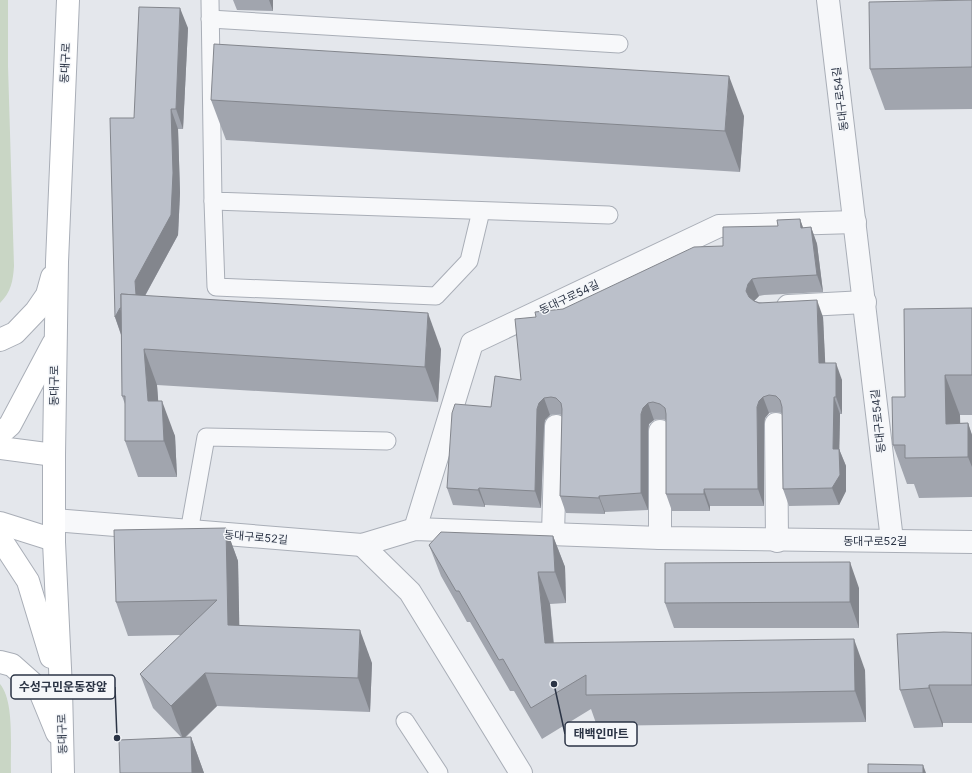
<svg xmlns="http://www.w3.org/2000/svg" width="972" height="773" font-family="Inter,'Noto Sans KR',sans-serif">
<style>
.green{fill:#c9d6c5}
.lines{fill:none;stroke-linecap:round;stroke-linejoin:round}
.lane-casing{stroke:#a9aeb7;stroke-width:19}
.street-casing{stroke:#a9aeb7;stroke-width:24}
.secondary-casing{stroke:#a9aeb7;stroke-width:24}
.lane{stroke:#f7f8fa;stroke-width:17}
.street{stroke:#f7f8fa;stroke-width:22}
.secondary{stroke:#fff;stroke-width:22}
.wall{fill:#a1a5ae}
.shaded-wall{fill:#83868d}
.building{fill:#bbc0ca;stroke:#83868d}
.labels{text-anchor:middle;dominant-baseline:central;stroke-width:3;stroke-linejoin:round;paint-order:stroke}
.street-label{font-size:11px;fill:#2b3445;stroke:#f4f6f9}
.leader{fill:none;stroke:#2b3445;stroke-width:1.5}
.callout-dot{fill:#2b3445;stroke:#f4f6f9;stroke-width:1.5}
.callout{fill:#f4f6f9;stroke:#2b3445;stroke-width:1.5}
.callout-label{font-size:12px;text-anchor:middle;font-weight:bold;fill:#2b3445}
</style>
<rect width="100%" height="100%" fill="#e4e7ec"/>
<g class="green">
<path d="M 0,0 L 8,0 L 8,66 L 14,266 C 13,281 11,292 0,303 Z"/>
<path d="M 0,684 C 15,702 10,749 11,773 L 0,773 Z"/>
</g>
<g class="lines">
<defs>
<g id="lane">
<polyline points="210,0 213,201 609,215"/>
<polyline points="210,19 619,44"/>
<polyline points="213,201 216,287 436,296 469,261 481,211"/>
<polyline points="189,532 206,437 387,441"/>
<polyline points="405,721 439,773"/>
</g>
<g id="street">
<polyline points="828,0 892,540"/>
<polyline points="788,306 865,302"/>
<polyline points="776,424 777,541"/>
<polyline points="660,431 660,538"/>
<polyline points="54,520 362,545 415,529 660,538 972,542"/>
<polyline points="415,529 472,343 719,226 855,222"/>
<polyline points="553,534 556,426"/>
<polyline points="362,545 410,592 521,773"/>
</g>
<g id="secondary">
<polyline points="0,340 15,333 36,311 47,295 52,277"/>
<polyline points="0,434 10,425 53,344"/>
<polyline points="0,448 54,455"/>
<polyline points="0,523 54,540"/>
<polyline points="0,538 28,581 51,657"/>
<polyline points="0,662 12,665 39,689 57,733"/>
<polyline points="63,773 61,689 54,542 54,455 57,262 68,0"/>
</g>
</defs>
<use href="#lane" class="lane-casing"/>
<use href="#street" class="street-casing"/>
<use href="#secondary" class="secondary-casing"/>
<use href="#lane" class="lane"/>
<use href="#street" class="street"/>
<use href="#secondary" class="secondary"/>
</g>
<g class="wall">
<polygon points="233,0 273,0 273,11 237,10"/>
<polygon points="972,0 972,109 885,110 870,69"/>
<polygon points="188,28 183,129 178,129 180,193 178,235 145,296 441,349 438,402 157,385 158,401 175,436 177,477 138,477 125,441 125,404 122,396 121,335 115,317 134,118"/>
<polygon points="211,100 744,116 740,172 226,140"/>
<polygon points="800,219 803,228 811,227 817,244 823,292 764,295 759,296 754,301 823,317 825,363 842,380 842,414 840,414 839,449 846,466 846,491 839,505 789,506 783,489 782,413 776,412 769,413 765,418 764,424 764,506 710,506 710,511 672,511 666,494 666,420 660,419 654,420 649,424 648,431 648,510 605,512 605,514 566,513 560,496 562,415 557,414 550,415 545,420 544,426 541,508 485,505 485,507 453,505 447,488 491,407 521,380 536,317 563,309 723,246 778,226"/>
<polygon points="972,308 972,415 960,415 960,423 968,423 972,435 972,497 919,498 914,484 907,484 893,445 905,397"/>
<polygon points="226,528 238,561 239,625 372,663 370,712 217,706 186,737 191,737 204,773 120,773 181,737 153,708 140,674 181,635 128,636 116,602"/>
<polygon points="553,536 565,567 566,603 550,604 554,643 865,670 866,722 597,726 591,709 542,739 514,691 510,691 470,622 467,622 441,576 429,545"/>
<polygon points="859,588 859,628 674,628 665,603"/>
<polygon points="972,633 972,723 943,723 943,727 914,728 900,690"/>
</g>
<g class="shaded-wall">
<polygon points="269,0 273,0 273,11"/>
<polygon points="180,8 188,28 183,129 176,109"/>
<polygon points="729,76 744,116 740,172 725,131"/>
<polygon points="171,109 178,129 180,193 178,235 142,301 137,307 135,281"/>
<polygon points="800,219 806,236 801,228"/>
<polygon points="811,227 817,244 823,292 817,275"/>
<polygon points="752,279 759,296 754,301 753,308 746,291 748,284"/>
<polygon points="817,300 823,317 826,379 819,363"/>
<polygon points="120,308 127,328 122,337 115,317"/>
<polygon points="428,313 441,349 438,402 425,367"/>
<polygon points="144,349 157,385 161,437 148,401"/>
<polygon points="836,363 842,380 842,414 836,397"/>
<polygon points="945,375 960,415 961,457 946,424"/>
<polygon points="763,397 769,413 765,418 764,424 764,506 758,489 757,407 759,401"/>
<polygon points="834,397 840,414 839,466 833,449"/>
<polygon points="544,398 550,415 545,420 544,426 541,508 535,491 537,409 539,403"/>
<polygon points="162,401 175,436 177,477 164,441"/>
<polygon points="648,403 654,420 649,424 648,431 648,510 641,493 641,414 643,408"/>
<polygon points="968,423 972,435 972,467 968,457"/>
<polygon points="839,449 846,466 846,491 839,505 832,488"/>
<polygon points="479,488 485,505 485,507 478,490"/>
<polygon points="704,489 710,506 710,511 704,494"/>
<polygon points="599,496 605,512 605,514 599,498"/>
<polygon points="226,528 238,561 240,658 228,625"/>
<polygon points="553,536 565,567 566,603 555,572"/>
<polygon points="850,562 859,588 859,628 850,602"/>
<polygon points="538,572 550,604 556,675 545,643"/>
<polygon points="360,630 372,663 370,712 358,678"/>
<polygon points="854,639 865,670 866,722 855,691"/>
<polygon points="205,673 217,706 183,739 171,706"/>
<polygon points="929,685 943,723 943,727 929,688"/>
<polygon points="191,737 204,773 192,773"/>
<polygon points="923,765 926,773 923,773"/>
</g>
<g class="building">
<polygon points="972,0 972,67 870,69 869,2"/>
<polygon points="139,7 180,8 176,109 171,109 173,173 171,215 135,281 136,295 121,294 121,308 120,308 115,317 110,118 134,118"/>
<polygon points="214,44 729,76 725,131 211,100"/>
<polygon points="800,219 801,228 811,227 817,275 758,278 752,279 748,284 746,291 749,297 754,301 759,303 817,300 819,363 836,363 836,397 834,397 833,449 839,449 840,475 832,488 783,489 782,407 780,400 776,396 769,395 763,397 759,401 757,407 758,489 704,489 704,494 666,494 666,414 665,408 660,404 653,402 648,403 643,408 641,414 641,493 599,496 599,498 560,496 562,409 561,403 556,398 551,397 544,398 539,403 537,409 535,491 479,488 478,490 447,488 452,413 455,404 491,407 495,376 521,380 515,319 536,317 535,312 563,309 694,247 723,246 723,227 778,226 777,220"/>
<polygon points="121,294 428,313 425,367 144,349 148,401 162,401 164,441 125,441 125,396 122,396"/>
<polygon points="972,308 972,375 945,375 946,424 968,423 968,457 905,458 905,445 893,445 892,397 905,397 904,309"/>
<polygon points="226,528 228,625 360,630 358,678 205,673 171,706 140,674 217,600 116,602 114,530"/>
<polygon points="441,532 553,536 555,572 538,572 545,643 854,639 855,691 586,695 586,675 531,708 503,659 499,660 459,591 456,591 429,545"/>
<polygon points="850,562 850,602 665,603 665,563"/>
<polygon points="944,632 972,633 972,685 929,685 929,688 900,690 897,634"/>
<polygon points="191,737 192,773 120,773 119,740"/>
<polygon points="868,764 923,765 923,773 868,773"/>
</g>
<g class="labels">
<g class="street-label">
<text transform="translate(65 63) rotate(-87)">동대구로</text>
<text transform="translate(840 99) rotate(-97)">동대구로54길</text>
<text transform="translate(569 297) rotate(-25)">동대구로54길</text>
<text transform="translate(54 386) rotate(-90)">동대구로</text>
<text transform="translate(878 421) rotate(-96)">동대구로54길</text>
<text transform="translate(256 537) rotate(5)">동대구로52길</text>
<text x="875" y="541">동대구로52길</text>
<text transform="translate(62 734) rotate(-92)">동대구로</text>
</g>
</g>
<path class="leader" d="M117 738L115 687M554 684L565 734"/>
<g class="callout-dot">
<circle cx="117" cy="738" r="4"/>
<circle cx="554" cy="684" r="4"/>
</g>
<g class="callout">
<rect x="11" y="675" width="104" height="24" rx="4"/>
<rect x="565" y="722" width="72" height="24" rx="4"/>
</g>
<g class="callout-label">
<text x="63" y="691">수성구민운동장앞</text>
<text x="601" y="738">태백인마트</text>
</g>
</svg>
